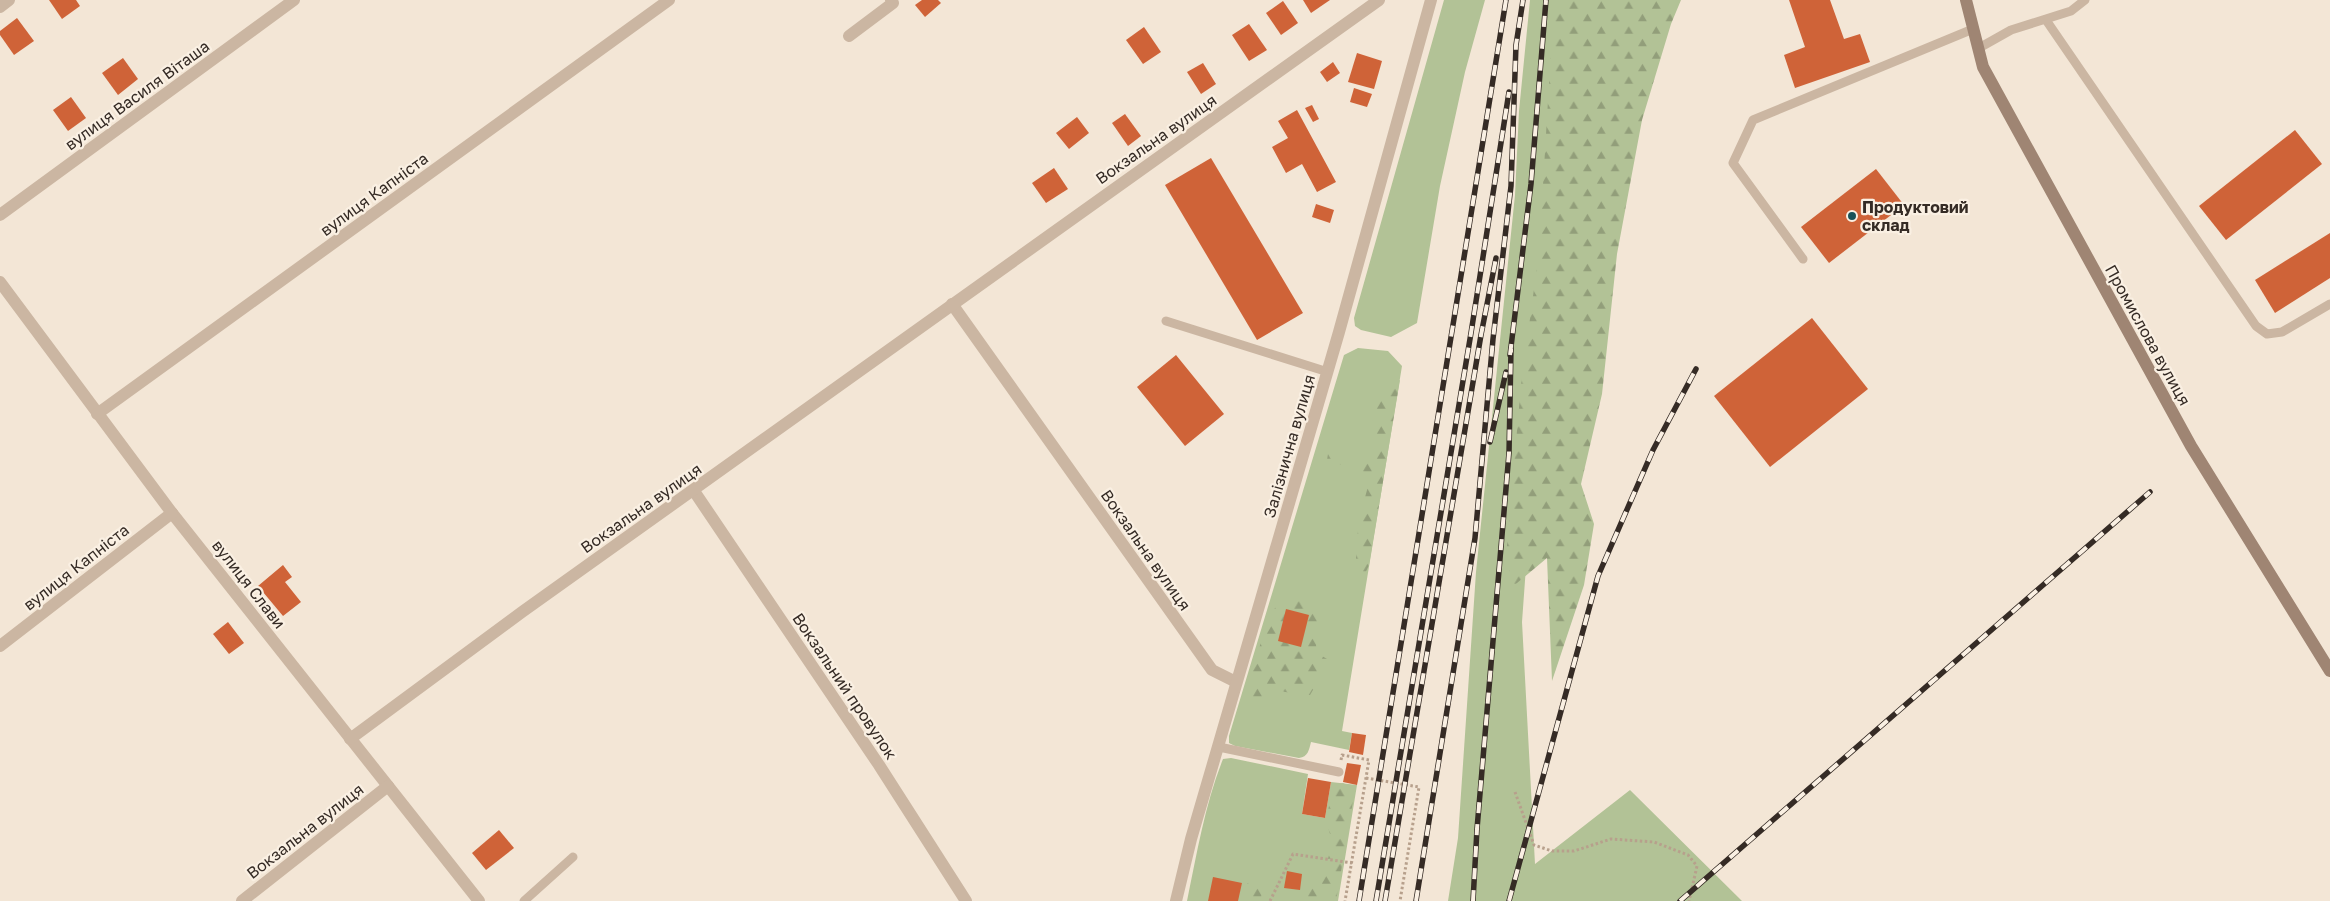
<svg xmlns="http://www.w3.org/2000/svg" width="2330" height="901" font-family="'Golos Text',sans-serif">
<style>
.green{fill:#b2c296}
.forest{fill:url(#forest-firs)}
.building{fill:#cf6338}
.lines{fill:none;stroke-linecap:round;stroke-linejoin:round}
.path{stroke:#b7a08c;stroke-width:3;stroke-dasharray:2.5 2.5;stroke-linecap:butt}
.lane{stroke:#cbb6a2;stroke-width:9}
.street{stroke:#cbb6a2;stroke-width:12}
.secondary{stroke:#9f8573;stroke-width:12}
.rail-casing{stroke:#352b25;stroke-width:5.5}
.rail{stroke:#faf0e3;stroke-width:4;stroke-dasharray:11;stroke-linecap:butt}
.poi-dot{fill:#185259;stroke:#faf0e3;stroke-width:2}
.labels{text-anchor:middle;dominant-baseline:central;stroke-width:4.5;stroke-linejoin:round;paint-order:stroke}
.street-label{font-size:16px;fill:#352b25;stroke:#faf0e3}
.poi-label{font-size:16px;font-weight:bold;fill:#352b25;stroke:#faf0e3;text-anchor:start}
</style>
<defs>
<pattern id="forest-firs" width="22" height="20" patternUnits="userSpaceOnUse" patternTransform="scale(1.25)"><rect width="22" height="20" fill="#b2c296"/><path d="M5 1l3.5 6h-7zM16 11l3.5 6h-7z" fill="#929e7a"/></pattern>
</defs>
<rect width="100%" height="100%" fill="#f3e6d6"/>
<g class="green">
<polygon points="1444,0 1485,0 1465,72 1440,186 1417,323 1391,337 1361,330 1355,326 1354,318"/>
<polygon points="1530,0 1567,0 1522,622 1535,864 1630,790 1742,901 1448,901 1458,838 1476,572 1515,195 1519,111"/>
<path d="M 1358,348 L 1388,351 L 1402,366 L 1342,731 L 1352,733 L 1349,750 L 1311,742 C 1309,750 1308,757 1299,758 L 1235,746 L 1229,743 L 1229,736 L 1344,355 Z"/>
<path d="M 1231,758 L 1308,774 L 1302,814 L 1325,818 L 1331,782 L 1357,785 L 1338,901 L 1187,901 C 1197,853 1205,804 1223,759 Z"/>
</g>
<g class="forest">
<polygon points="1554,0 1681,0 1671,24 1642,120 1617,254 1602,394 1581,484 1594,524 1584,585 1552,681 1547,558 1511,588 1507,545 1521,385 1539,252"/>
<path d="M 1400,380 L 1369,565 L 1362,580 C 1347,557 1364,503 1370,478 L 1364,472 L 1327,460 L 1328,454 L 1353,460 L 1368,458 L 1373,447 L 1372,418 L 1386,385 Z"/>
<path d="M 1296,596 L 1312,598 L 1319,618 L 1315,635 L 1317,653 L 1337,665 L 1317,683 L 1310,695 L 1300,695 L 1276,690 L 1259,708 L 1246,697 C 1251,678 1267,610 1281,601 C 1285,599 1291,598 1296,596 Z"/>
<path d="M 1343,783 L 1355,789 L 1336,901 L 1311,901 L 1304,896 L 1303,890 C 1323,878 1333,857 1330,834 C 1329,830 1327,826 1327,822 C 1327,811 1331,799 1333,787 L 1336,784 Z"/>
<polygon points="1251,880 1260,881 1262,890 1261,901 1240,901 1244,887"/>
</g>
<g class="building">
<polygon points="49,0 76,0 80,6 62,19"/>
<polygon points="922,0 938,0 941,3 925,17 915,5"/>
<polygon points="1303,0 1330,0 1311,13"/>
<polygon points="1789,0 1830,0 1844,39 1860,34 1870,62 1795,88 1784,55 1805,47"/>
<polygon points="1283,1 1298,23 1281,35 1266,13"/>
<polygon points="17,18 34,41 14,55 0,35 0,31"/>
<polygon points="1249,24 1267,50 1249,61 1232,35"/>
<polygon points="1144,27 1161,52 1143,64 1126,40"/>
<polygon points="1357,53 1382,61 1374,89 1348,82"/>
<polygon points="123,58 138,79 118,95 102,73"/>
<polygon points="1333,62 1340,73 1327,82 1320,72"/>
<polygon points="1203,63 1216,84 1201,94 1187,72"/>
<polygon points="1354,88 1372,94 1367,107 1350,102"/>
<polygon points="71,97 86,118 68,131 53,110"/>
<polygon points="1312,105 1319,119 1313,122 1305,108"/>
<polygon points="1297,110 1336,182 1317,192 1302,164 1286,173 1272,147 1288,138 1278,121"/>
<polygon points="1125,114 1141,136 1128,146 1112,123"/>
<polygon points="1077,117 1089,133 1069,149 1056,133"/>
<polygon points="2295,130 2322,164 2226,240 2199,206"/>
<polygon points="1211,158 1303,313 1257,340 1165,185"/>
<polygon points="1054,168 1068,189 1046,203 1032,183"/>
<polygon points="1876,169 1904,205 1829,263 1801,227"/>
<polygon points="1316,204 1334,210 1330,223 1312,217"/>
<polygon points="2330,233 2330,278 2275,313 2255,280"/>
<polygon points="1812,318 1868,389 1770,467 1714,396"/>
<polygon points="1176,355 1224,414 1185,446 1137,387"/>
<polygon points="283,565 292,577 285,582 301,602 283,616 258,586"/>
<polygon points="1286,609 1309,615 1301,647 1278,641"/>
<polygon points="228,622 244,643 229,654 213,634"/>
<polygon points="1352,733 1366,735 1363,755 1349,752"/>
<polygon points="1347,763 1361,765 1357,785 1343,782"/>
<polygon points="1308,778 1331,782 1325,818 1302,814"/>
<polygon points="499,830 514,848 486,870 472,853"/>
<polygon points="1287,871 1302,874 1300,890 1284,888"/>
<polygon points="1213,877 1242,883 1238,901 1208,901"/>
</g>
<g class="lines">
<g class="path">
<polyline points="1341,760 1342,755 1369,760 1345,901"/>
<polyline points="1366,778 1419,787 1400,901"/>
<polyline points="1515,792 1534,845 1552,851 1574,851 1611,839 1654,842 1688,855 1697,866 1689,901"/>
<polyline points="1270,901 1293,854 1352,863"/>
</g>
<g class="lane">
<polyline points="2046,20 2256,326 2267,334 2282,332 2330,304"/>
<polyline points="1979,48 2011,30 2071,11 2085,0"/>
<polyline points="1803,259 1733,163 1753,120 1973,29"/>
<polyline points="1166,321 1328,372"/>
<polyline points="1219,747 1339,772"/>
<polyline points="524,901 573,857"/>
</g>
<g class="street">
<polyline points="0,7 9,0"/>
<polyline points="849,36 893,3 891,0"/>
<polyline points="0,215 294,0"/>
<polyline points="0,282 172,513 479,901"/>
<polyline points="952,304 1212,670 1236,682"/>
<polyline points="97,414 669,0"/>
<polyline points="694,491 879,765 966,901"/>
<polyline points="0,646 172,513"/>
<polyline points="350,739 522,612 1379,0"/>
<polyline points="242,901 388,786"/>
<polyline points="1176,901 1191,839 1339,332 1431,0"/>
</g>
<polyline class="secondary" points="1966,0 1983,67 2191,446 2330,671"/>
<defs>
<g id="rail">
<polyline points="1510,355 1531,184 1546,0"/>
<polyline points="1490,442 1506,372"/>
<polyline points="1359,901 1506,0"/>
<polyline points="1376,901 1471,333 1509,92"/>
<polyline points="1385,901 1481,335 1496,258"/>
<polyline points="1416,901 1475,538 1493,339 1511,186 1516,45 1523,0"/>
<polyline points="1473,901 1477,829 1509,453 1511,349"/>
<polyline points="1509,901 1598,576 1653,450 1696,369"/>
<polyline points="1680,901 2150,492"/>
</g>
</defs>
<use href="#rail" class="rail-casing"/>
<use href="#rail" class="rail"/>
</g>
<circle class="poi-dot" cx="1852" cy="216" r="5"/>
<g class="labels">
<g class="street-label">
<text transform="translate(137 95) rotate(-36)">вулиця Василя Віташа</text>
<text transform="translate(1156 139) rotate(-35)">Вокзальна вулиця</text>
<text transform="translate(374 194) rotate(-36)">вулиця Капніста</text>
<text transform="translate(2148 335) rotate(61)">Промислова вулиця</text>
<text transform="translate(1289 446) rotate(-74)">Залізнична вулиця</text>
<text transform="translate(641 508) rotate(-35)">Вокзальна вулиця</text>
<text transform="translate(1146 550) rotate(55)">Вокзальна вулиця</text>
<text transform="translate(76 567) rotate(-38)">вулиця Капніста</text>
<text transform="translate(249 584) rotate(52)">вулиця Слави</text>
<text transform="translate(845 686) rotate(56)">Вокзальний провулок</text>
<text transform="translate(305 831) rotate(-38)">Вокзальна вулиця</text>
</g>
<g class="poi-label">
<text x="1862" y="207">Продуктовий<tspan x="1862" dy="18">склад</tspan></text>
</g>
</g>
</svg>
